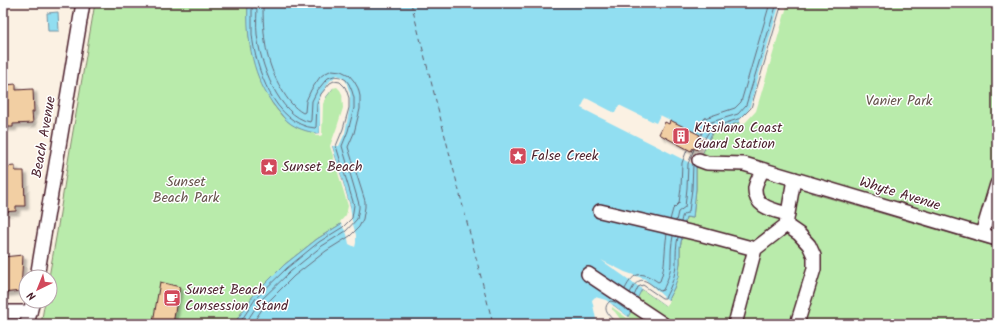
<svg xmlns="http://www.w3.org/2000/svg" width="1000" height="327" font-family="Kalam,sans-serif">
<style>
.green{fill:#b9ebab;stroke:#82856b}
.water{fill:#91def1;stroke:#7592a2}
.pier{fill:#fbf1e3}
.lines{fill:none;stroke-linecap:round;stroke-linejoin:round}
.shore{stroke:#666b7a;stroke-width:1}
.ferry{stroke:#5f5866;stroke-width:1;stroke-dasharray:5 4;stroke-linecap:butt}
.building{fill:#f2cfa3;stroke:#4a1f2b;filter:url(#shadow)}
.minor-casing{stroke:#4a1f2b;stroke-width:16}
.minor{stroke:#fff;stroke-width:13}
.labels{text-anchor:middle;dominant-baseline:central;stroke-width:3;stroke-linejoin:round;paint-order:stroke}
.park-label{font-size:14px;fill:#66524b;stroke:#fff}
.poi-label{font-size:14px;fill:#4a1f2b;stroke:#fff;text-anchor:start}
.street-label{font-size:14px;fill:#4a1f2b;stroke:#fff}
</style>
<defs>
<filter id="shadow"><feDropShadow dx="3.5" dy="3.5" stdDeviation="1" flood-color="#0004"/></filter>
</defs>
<rect width="100%" height="100%" fill="#fbf1e3"/>
<filter id="ink" filterUnits="userSpaceOnUse"><feTurbulence type="fractalNoise" baseFrequency=".025" numOctaves="2"/><feDisplacementMap in="SourceGraphic" scale="8" xChannelSelector="R" yChannelSelector="G"/><feConvolveMatrix kernelMatrix="1 2 1 2 8 2 1 2 1" color-interpolation-filters="sRGB"/></filter>
<g filter="url(#ink)">
<g class="green">
<polygon points="95,3 248,3 249,36 272,103 283,117 290,123 299,128 309,131 320,134 321,104 335,85 342,89 345,108 332,146 350,206 348,216 341,224 317,239 284,265 253,296 234,324 41,324 45,301 50,301 50,277 49,277 57,232 71,143"/>
<polygon points="786,3 997,3 997,232 814,179 812,193 997,247 997,324 622,324 610,307 642,289 665,305 674,288 680,263 680,247 686,217 693,218 696,189 696,166 713,131 743,121"/>
</g>
<g class="water">
<path d="M 248,3 L 786,3 L 754,110 L 743,121 L 713,131 L 696,166 L 696,189 L 693,218 L 686,217 L 680,247 L 680,263 L 678,277 L 674,288 L 665,305 L 642,289 L 628,317 L 613,305 L 610,307 L 622,324 L 234,324 L 253,296 L 284,265 L 317,239 L 341,224 L 348,216 L 350,206 L 332,146 L 345,108 L 342,89 L 335,85 L 321,104 L 320,134 C 310,132 300,130 291,124 C 285,120 281,114 276,108 C 253,79 246,40 248,3 Z"/>
<polygon points="58,12 59,31 48,31 47,13"/>
</g>
<g class="pier">
<polygon points="780,3 788,3 756,111 745,123 740,125 739,121 749,109"/>
<polygon points="337,75 343,77 346,81 350,94 350,106 345,133 339,146 332,146 350,206 352,221 356,235 356,243 355,247 349,244 347,234 340,222 346,215 348,206 330,146 337,127 343,108 342,94 340,90 337,87 333,88 326,97 323,104 322,135 320,136 313,134 320,133 320,110 319,97 330,81"/>
<polygon points="586,98 615,113 619,105 656,123 660,115 709,139 696,166 581,108"/>
<polygon points="601,260 625,272 645,279 665,298 670,301 666,306"/>
<polygon points="595,297 606,300 630,318 627,318 612,307 612,309 615,312 624,324 601,323 596,319 592,300"/>
</g>
<g class="lines">
<g class="shore">
<polyline points="696,132 700,123 705,118 735,108 741,102 770,3"/>
<polyline points="701,135 705,126 708,123 738,114 746,105 777,3"/>
<polyline points="704,140 711,128 741,118 751,108 782,3"/>
<polyline points="670,220 673,209 679,203 681,188 682,163 687,150"/>
<polyline points="676,221 678,212 685,207 687,188 688,164 694,149"/>
<path d="M 681,222 C 682,217 682,213 688,213 L 689,211 L 692,189 L 693,164"/>
<path d="M 625,289 C 634,271 642,271 658,282 L 660,281 C 666,266 664,250 667,234"/>
<path d="M 630,293 C 640,272 646,281 660,291 L 663,290 C 667,281 671,272 671,262 C 671,252 671,246 673,236"/>
<path d="M 634,296 L 638,287 L 643,285 L 662,298 L 665,298 C 671,287 676,274 676,262 C 676,253 676,246 678,237"/>
<path d="M 239,324 L 256,298 L 287,268 L 319,242 L 343,227 L 352,218 L 354,205 L 336,146 L 343,129 L 349,108 L 349,98 L 347,92 L 345,87 L 340,82 L 334,81 L 330,83 L 321,94 L 317,104 L 316,127 L 315,128 C 275,125 255,68 252,34 C 252,24 252,13 252,3"/>
<path d="M 245,324 L 260,301 L 290,272 L 322,246 L 346,231 L 357,219 L 359,208 L 359,204 L 342,146 L 348,131 L 354,108 L 354,98 L 352,91 L 349,84 L 346,80 L 341,77 L 334,76 L 328,78 L 325,81 L 317,91 L 312,101 L 311,120 L 310,122 C 278,116 260,63 257,34 C 256,24 257,13 257,3"/>
<path d="M 252,324 L 265,305 L 294,276 L 326,251 L 350,236 L 359,227 L 363,219 L 365,207 L 365,201 L 348,147 L 354,133 L 360,109 L 360,96 L 358,88 L 354,81 L 349,75 L 341,71 L 332,70 L 324,74 L 320,77 L 311,90 L 306,101 L 305,112 L 303,113 C 294,108 287,99 282,90 C 265,62 263,36 263,3"/>
<path d="M 617,324 C 611,317 600,310 610,301 L 615,302 L 625,309 L 627,309"/>
</g>
<polyline class="ferry" points="411,3 493,324"/>
</g>
<g class="building">
<polygon points="16,84 16,90 33,89 34,112 32,112 33,123 13,124 13,127 3,127 3,92 7,92 6,85"/>
<polygon points="670,120 700,135 698,138 703,140 698,150 693,148 691,151 659,134 665,122 669,124"/>
<polygon points="15,166 15,171 24,171 25,206 16,206 16,211 3,212 3,167"/>
<polygon points="23,255 21,291 3,293 3,257"/>
<polygon points="160,282 180,287 177,300 173,324 155,324 155,322 153,322"/>
</g>
<g class="lines">
<defs>
<g id="minor">
<polyline points="699,160 707,163 744,164 997,239"/>
<path d="M 763,170 C 760,175 756,182 755,188 C 754,207 773,210 787,214"/>
<polyline points="600,211 703,235 755,249"/>
<polyline points="786,225 799,234 809,245 814,256 814,269 797,324"/>
<polyline points="982,234 997,184"/>
<polyline points="588,274 663,324"/>
<polyline points="37,277 83,3"/>
<polyline points="3,312 30,312"/>
<polyline points="27,324 33,301"/>
<polyline points="735,324 755,249 786,225 794,179"/>
</g>
</defs>
<use href="#minor" class="minor-casing"/>
<use href="#minor" class="minor"/>
</g>
</g>
<defs>
<symbol id="building-square" viewBox="-11 -11 22 22"><rect x="-9" y="-9" width="18" height="18" rx="4" fill="#d1495b" stroke="#fff"/><path d="M-4-6H4V6H1V3H-1V6H-4ZM-2.5-4.3h1.7v1.8h-1.7ZM.8-4.3h1.7v1.8H.8ZM-2.5-1h1.7V.8h-1.7ZM.8-1h1.7V.8H.8Z" fill="#fff"/></symbol>
<symbol id="sight-square" viewBox="-11 -11 22 22"><rect x="-9" y="-9" width="18" height="18" rx="4" fill="#d1495b" stroke="#fff"/><path d="M0-6L1.8-2.2L6-1.7L2.9 1.2L3.7 5.4L0 3.3L-3.7 5.4L-2.9 1.2L-6-1.7L-1.8-2.2Z" fill="#fff"/></symbol>
<symbol id="cafe-square" viewBox="-11 -11 22 22"><rect x="-9" y="-9" width="18" height="18" rx="4" fill="#d1495b" stroke="#fff"/><path d="M-5.5-4.5H6V0H3Q3 3.5 0 3.5H-2.5Q-5.5 3.5-5.5 0ZM3-3.2v2h1.7v-2ZM-6 4.5H4V6H-6Z" fill="#fff"/></symbol>
</defs>
<g fill-rule="evenodd">
<use href="#building-square" x="671" y="126" width="20" height="20"/>
<use href="#sight-square" x="508" y="146" width="20" height="20"/>
<use href="#sight-square" x="259" y="157" width="20" height="20"/>
<use href="#cafe-square" x="162" y="288" width="20" height="20"/>
</g>
<g class="labels">
<g class="park-label">
<text x="899" y="101">Vanier Park</text>
<text x="186" y="182">Sunset<tspan x="186" dy="16">Beach Park</tspan></text>
</g>
<g class="poi-label">
<text x="694" y="128">Kitsilano Coast<tspan x="694" dy="16">Guard Station</tspan></text>
<text x="531" y="156">False Creek</text>
<text x="282" y="167">Sunset Beach</text>
<text x="185" y="290">Sunset Beach<tspan x="185" dy="16">Consession Stand</tspan></text>
</g>
<g class="street-label">
<text transform="translate(44 137) rotate(-80)">Beach Avenue</text>
<text transform="translate(900 194) rotate(17)">Whyte Avenue</text>
</g>
</g>
<rect width="1000" height="327" fill="none" stroke="#fff" stroke-width="16"/>
<rect x="8" y="8" width="984" height="311" fill="none" stroke="#4a1f2b" stroke-width="1.5" filter="url(#ink)"/>
<g transform="translate(38 289) rotate(223)"><circle r="19" fill="#ffffff" stroke="#b7a5aa"/>
<path d="M0-3L7 15L0 10L-7 15Z" fill="#d1495b"/>
<text y="-6" font-size="11" font-weight="bold" text-anchor="middle" fill="#4a1f2b">N</text>
</g>
</svg>
